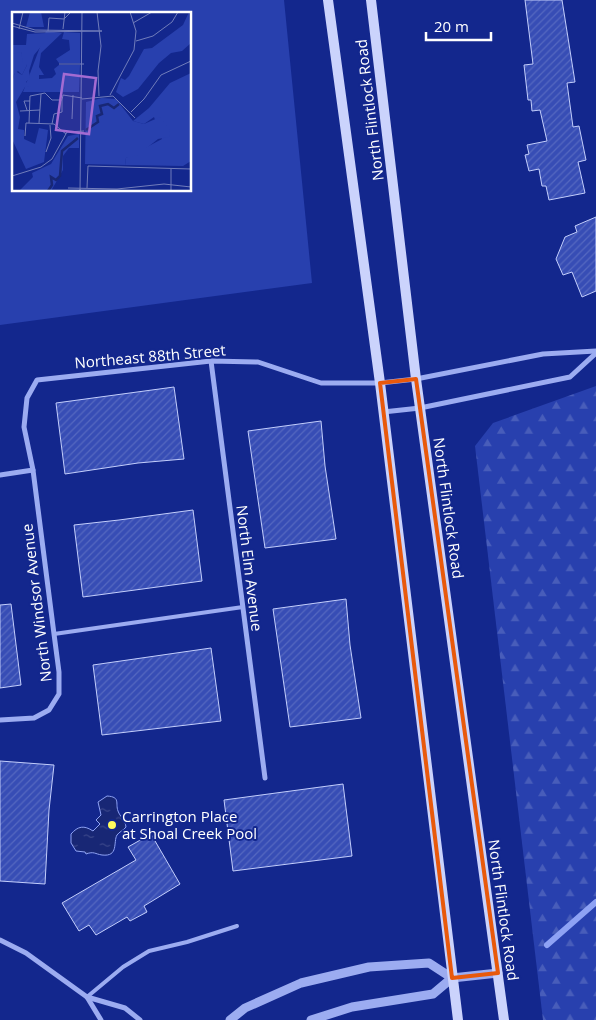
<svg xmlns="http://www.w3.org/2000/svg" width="596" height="1020" font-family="'Open Sans',sans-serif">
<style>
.grass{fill:#2840ae;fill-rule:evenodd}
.forest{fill:url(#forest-firs)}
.water{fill:url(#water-ripples);stroke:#8ea2f4}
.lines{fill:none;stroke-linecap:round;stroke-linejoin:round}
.stream{stroke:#8ea2f4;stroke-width:6}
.building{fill:url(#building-hatch);stroke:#c3cefc}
.service{stroke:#9cacf1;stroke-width:4}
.minor{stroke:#9cacf1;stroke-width:5}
.tertiary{stroke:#9cacf1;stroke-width:9}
.secondary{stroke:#cbd3fc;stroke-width:10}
.marked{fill:none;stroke:#e8590c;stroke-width:4;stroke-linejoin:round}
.poi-dot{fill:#fffc5c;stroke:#13278d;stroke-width:2}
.labels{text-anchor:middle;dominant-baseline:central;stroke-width:4;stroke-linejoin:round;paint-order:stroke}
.street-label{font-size:15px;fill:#fff;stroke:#13278d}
.poi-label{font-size:15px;fill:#fff;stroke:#13278d;text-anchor:start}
.inset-river{fill:none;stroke:#182775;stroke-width:2.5}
.inset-road{fill:none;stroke:#717dbb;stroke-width:1}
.view{fill:#a36bd2;fill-opacity:0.15;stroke:#a36bd2;stroke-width:2.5}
.inset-edge{fill:none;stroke:#fff;stroke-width:2.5}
</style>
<defs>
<pattern id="forest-firs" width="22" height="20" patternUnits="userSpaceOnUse" patternTransform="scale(1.25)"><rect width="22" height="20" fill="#2840ae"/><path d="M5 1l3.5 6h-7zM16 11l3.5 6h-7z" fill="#485dba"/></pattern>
<pattern id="water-ripples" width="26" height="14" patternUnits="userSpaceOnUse" patternTransform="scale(1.25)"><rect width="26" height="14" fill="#182775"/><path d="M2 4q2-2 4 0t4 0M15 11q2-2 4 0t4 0" fill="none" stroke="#3b478a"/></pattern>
<pattern id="building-hatch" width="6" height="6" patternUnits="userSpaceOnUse" patternTransform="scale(1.25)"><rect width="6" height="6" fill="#374db5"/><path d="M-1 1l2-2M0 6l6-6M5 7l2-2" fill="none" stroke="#5568c0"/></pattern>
</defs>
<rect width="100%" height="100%" fill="#13278d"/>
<path class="grass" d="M 0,0 L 284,0 L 312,283 L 0,325 ZM 14,14 L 190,14 L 190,190 L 14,190 Z"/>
<polygon class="forest" points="596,386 596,1020 543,1020 475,446 493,423"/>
<path class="water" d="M 107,796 C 121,797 115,803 118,811 C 120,817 125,819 126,827 C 124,830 119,832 117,835 C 113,842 119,857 102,855 C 95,854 94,851 86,854 L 85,852 L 76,851 L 71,843 L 71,834 C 78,826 84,825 93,831 L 100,824 L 96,820 L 101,815 L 98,802 Z"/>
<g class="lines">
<polyline class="stream" points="547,945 596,902"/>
</g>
<g class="building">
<polygon points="525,0 562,0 575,82 567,83 573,127 579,126 586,160 578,162 585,193 549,200 546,186 542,186 539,169 529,171 525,155 529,154 527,145 547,141 540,110 532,111 531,100 528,100 524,65 533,64"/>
<polygon points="596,217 596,291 582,297 572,272 563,275 556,259 565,237 577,232 575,226"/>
<polygon points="174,387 184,459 138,463 65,474 56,403"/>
<polygon points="321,421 325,466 336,539 265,548 248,431"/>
<polygon points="193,510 202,581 83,597 74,525 119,520"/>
<polygon points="346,599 350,645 361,718 290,727 273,609"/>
<polygon points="11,604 21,685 0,688 0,605"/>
<polygon points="211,648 221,721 102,735 93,665"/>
<polygon points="0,761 54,765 49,810 45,884 0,881"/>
<polygon points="343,784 352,856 233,871 224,800"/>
<polygon points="151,834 180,884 144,906 147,912 130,921 127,917 96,935 89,925 79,931 62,903 136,860 128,847"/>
</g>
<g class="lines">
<g class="service">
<polyline points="54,634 243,607"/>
<polyline points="87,997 123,967 149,951 187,942 237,926"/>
</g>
<g class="minor">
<polyline points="211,361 265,778"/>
<polyline points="383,412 420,408 570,377 596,353"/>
<polyline points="0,475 33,470"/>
<polyline points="0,720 34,718 49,710 59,694 59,672 54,634 33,470 24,427 27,398 37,380 211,361 258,362 321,383 380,383 416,379 543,354 596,351"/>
<polyline points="0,940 26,953 87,997 125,1008 140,1020"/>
<polyline points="87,997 101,1020"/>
</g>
<g class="tertiary">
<polyline points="230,1020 245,1008 301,983 369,967 429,963 452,978"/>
<polyline points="311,1020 352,1007 433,994 452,978 498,973"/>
</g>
<g class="secondary">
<polyline points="328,0 380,383 458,1020"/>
<polyline points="371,0 416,379 504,1020"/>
</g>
</g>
<path class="marked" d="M 416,379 L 498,973 L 452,978 L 380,383 Z"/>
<circle class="poi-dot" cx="112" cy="825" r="5"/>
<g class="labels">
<g class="street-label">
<text transform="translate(369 110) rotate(-97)">North Flintlock Road</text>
<text transform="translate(150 356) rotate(-5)">Northeast 88th Street</text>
<text transform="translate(449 508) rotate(82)">North Flintlock Road</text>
<text transform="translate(250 568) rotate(83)">North Elm Avenue</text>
<text transform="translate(36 603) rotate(-97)">North Windsor Avenue</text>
<text transform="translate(504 910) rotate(82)">North Flintlock Road</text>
</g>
<g class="poi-label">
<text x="122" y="816">Carrington Place<tspan x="122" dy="17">at Shoal Creek Pool</tspan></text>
</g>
</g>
<g transform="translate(12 12)">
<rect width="179" height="179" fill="#13278d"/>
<path d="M 34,19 L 50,21 L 29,41 L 27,55 L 32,63 L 27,63 L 27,67 L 40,66 L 44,62 L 42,57 L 47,53 L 68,53 L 67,80 L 11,80 ZM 52,20 L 68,21 L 68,51 L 47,51 L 44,47 L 58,38 L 57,28 L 50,27 ZM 4,39 L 9,40 L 15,53 L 10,63 L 6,59 L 2,62 L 0,71 L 0,42 ZM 179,61 L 179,149 L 171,154 L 113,153 L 114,146 L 150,127 L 142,105 L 132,112 L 121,109 L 137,96 L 158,71 Z" fill="#2840ae"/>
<path d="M 18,0 L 29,0 L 32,15 L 14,15 ZM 177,0 L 179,31 L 170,39 L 159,41 L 147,51 L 126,77 L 111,85 L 104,80 L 109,66 L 113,68 L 117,64 L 132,37 L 140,36 L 171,13 ZM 34,21 L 36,26 L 22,43 L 17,59 L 18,66 L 14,70 L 19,74 L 13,75 L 4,90 L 8,105 L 6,117 L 12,118 L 12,127 L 23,132 L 27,116 L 36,118 L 32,150 L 14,157 L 0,127 L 0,71 L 3,59 L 10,63 L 15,53 L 11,51 L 9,40 L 0,42 L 0,33 L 14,33 L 15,22 ZM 90,86 L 104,87 L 121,109 L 132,112 L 148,105 L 158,118 L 157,125 L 146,127 L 126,143 L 114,146 L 113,153 L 73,152 L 74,90 ZM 67,122 L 67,136 L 57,136 L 51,144 L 51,158 L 39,179 L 7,179 L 21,165 L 20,161 L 39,152 L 56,124 Z" fill="#2840ae"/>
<path class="inset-river" d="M 74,118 L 86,110 L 85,104 L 90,102 L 88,94 L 96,92 L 102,96 L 107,92M 36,179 L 40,173 L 39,165 L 44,168 L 48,164 L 50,139 L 66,126"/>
<path class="inset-road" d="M 85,0 L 89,34 L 86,59 L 87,84M 0,11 L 23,18 L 90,19 L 23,20 L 0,14M 121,11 L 140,0M 7,17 L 11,0M 51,17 L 53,0M 36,19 L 37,6 L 52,7 L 59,0M 124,29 L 141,24 L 160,10 L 166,0M 47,52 L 72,52M 98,83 L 122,38 L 124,19 L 118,0M 70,87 L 101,84 L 123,106M 50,88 L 51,83 L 70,86M 15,98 L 12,89 L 18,89M 8,99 L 28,98M 119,100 L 132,87 L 149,63 L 179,49M 60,107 L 61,83M 17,111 L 18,84 L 33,81 L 40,88 L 50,88M 27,111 L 29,82M 40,112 L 42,102 L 50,100 L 50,88M 13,124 L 14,111 L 42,112 L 54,122M 34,140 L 39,126 L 38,113M 159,157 L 159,179M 0,164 L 29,155 L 40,147 L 55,120 L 72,119M 56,176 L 105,177 L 152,172 L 179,175M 75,176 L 76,154 L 179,157M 68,179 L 70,0"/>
<path class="view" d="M 52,62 L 84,66 L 77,122 L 44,118 Z"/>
<rect width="179" height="179" class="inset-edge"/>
</g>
<path d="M426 32v8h65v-8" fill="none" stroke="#ffffff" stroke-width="2.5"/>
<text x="434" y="32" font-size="15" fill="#ffffff" stroke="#13278d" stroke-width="4" paint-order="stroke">20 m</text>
</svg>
